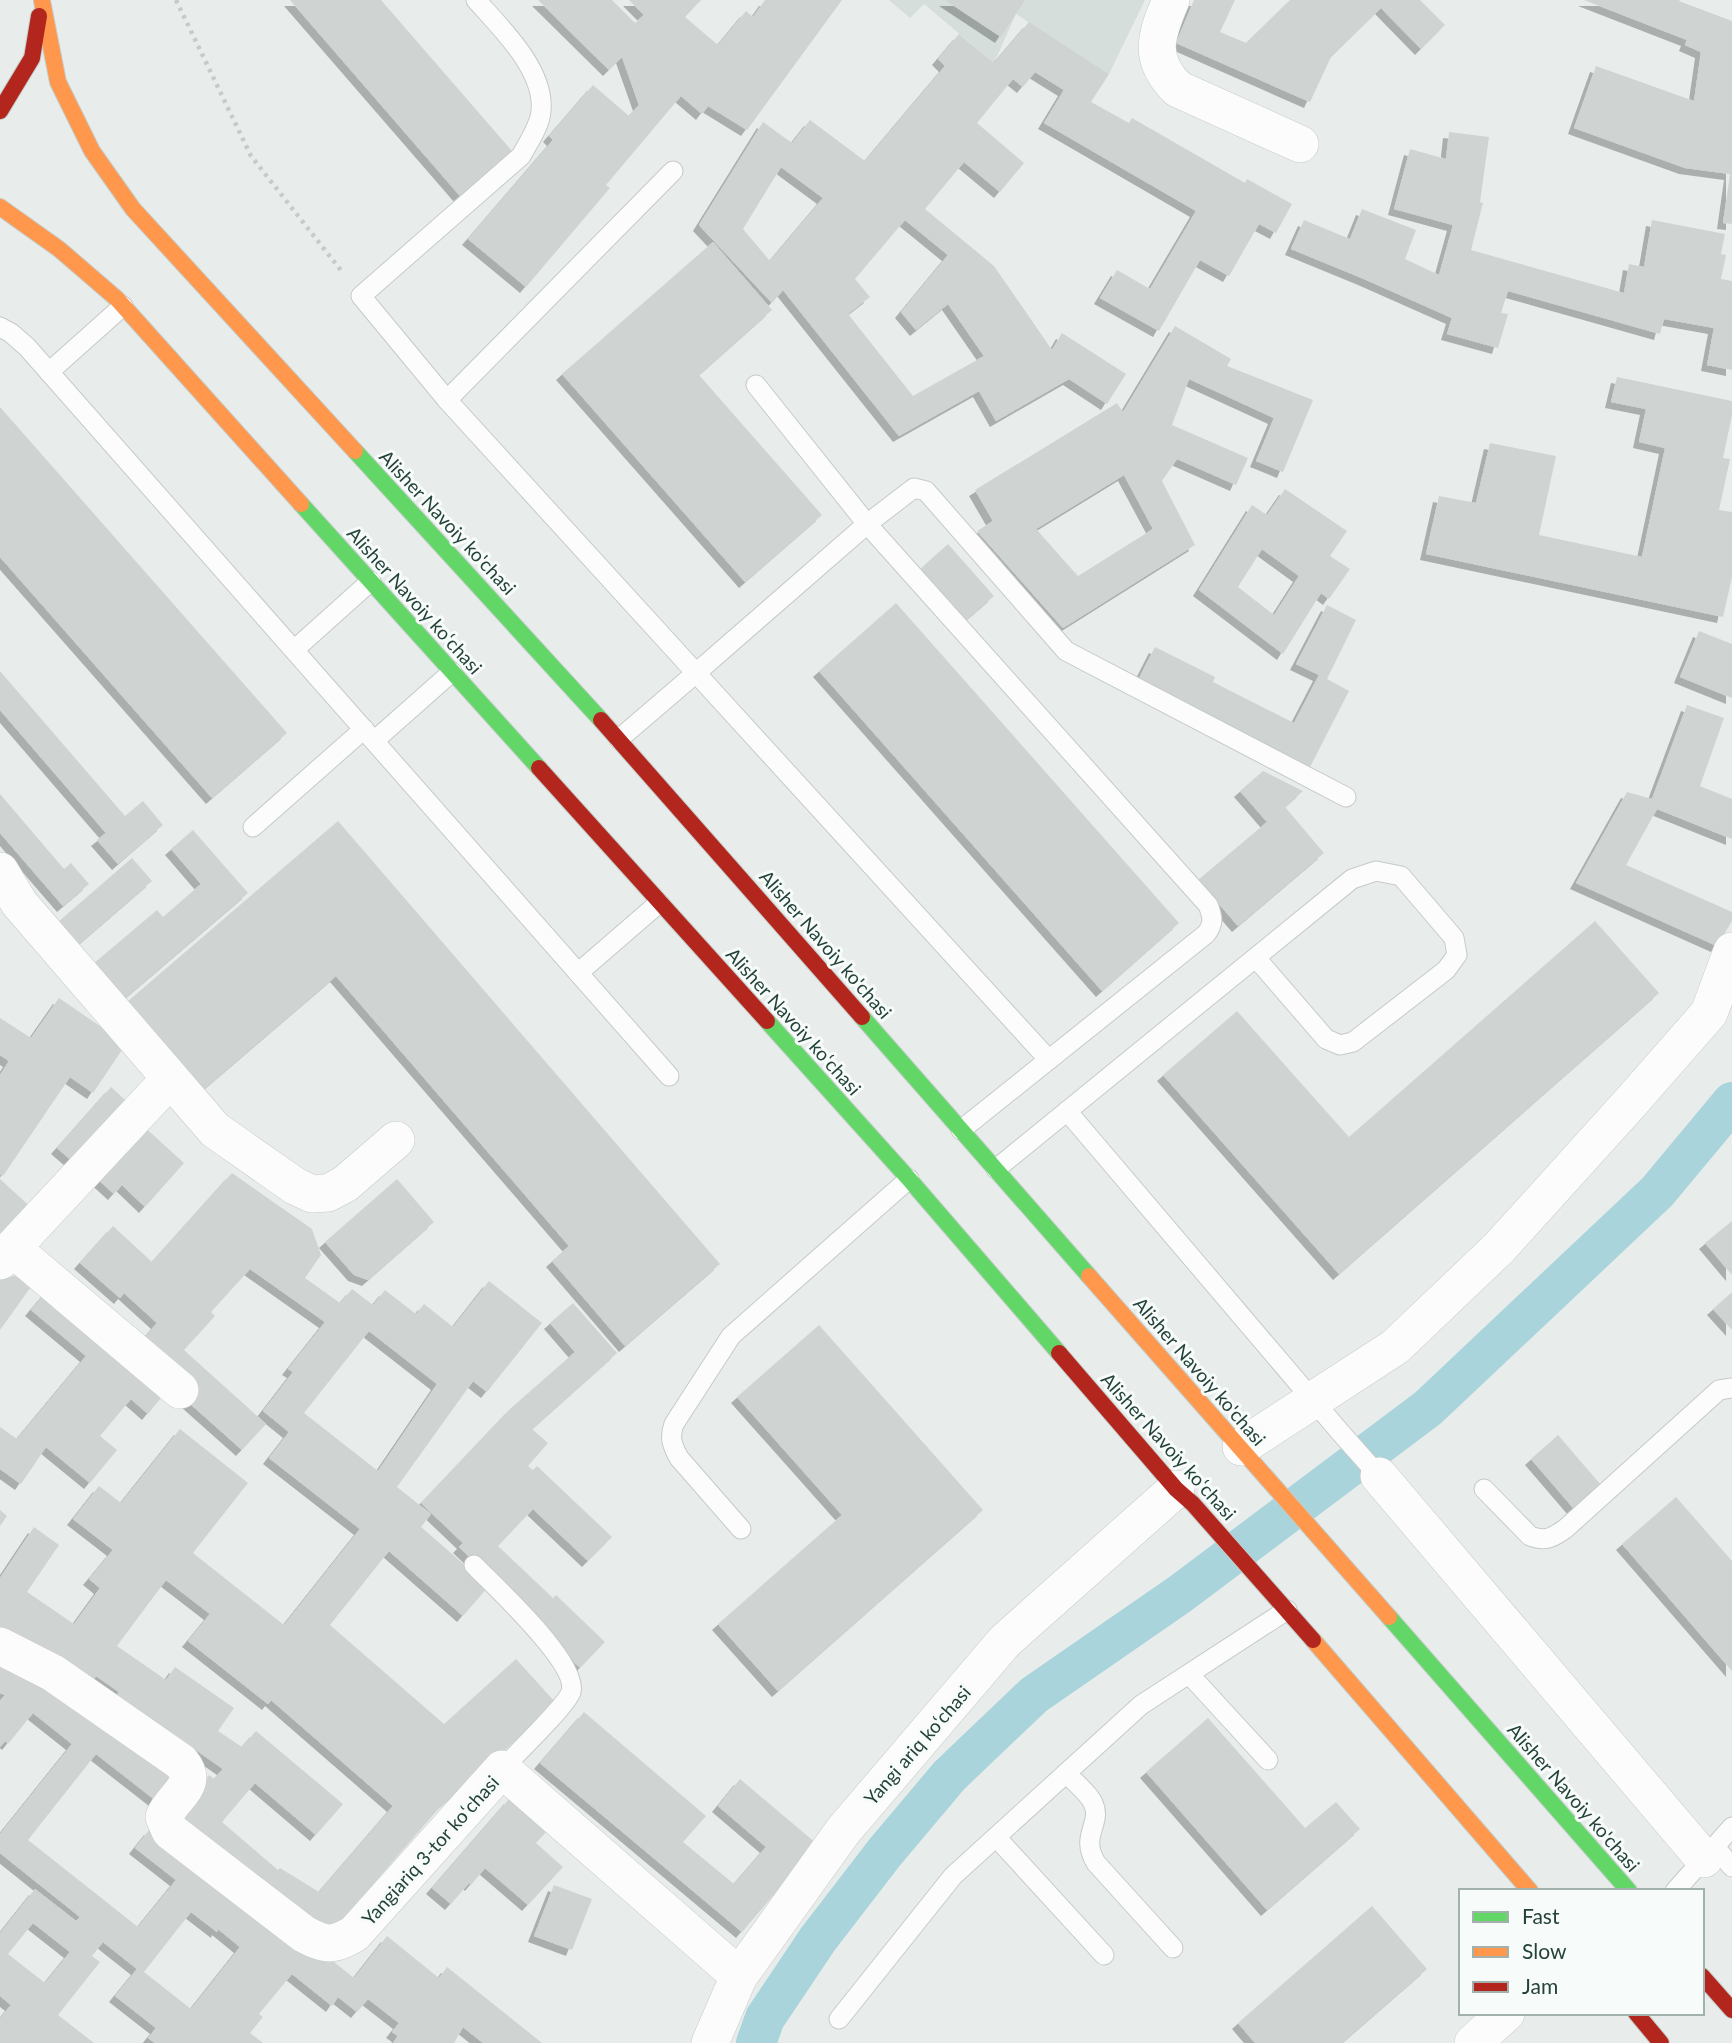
<svg xmlns="http://www.w3.org/2000/svg" width="1732" height="2043" font-family="Lato,sans-serif">
<style>
.built{fill:#d6dedb}
.lines{fill:none;stroke-linecap:round;stroke-linejoin:round}
.canal{stroke:#a9d4db;stroke-width:40}
.building{fill:#cfd4d2;fill-rule:evenodd;filter:url(#shadow)}
.lane-casing{stroke:#c5cac8;stroke-width:21}
.street-casing{stroke:#c5cac8;stroke-width:38}
.fast-casing{stroke:#c3ccc9;stroke-width:18}
.slow-casing{stroke:#c3ccc9;stroke-width:18}
.jam-casing{stroke:#c3ccc9;stroke-width:18}
.path{stroke:#c3ccca;stroke-width:4.5;stroke-dasharray:3.5 5;stroke-linecap:butt}
.lane{stroke:#fcfcfc;stroke-width:19}
.street{stroke:#fcfcfc;stroke-width:37}
.fast{stroke:#63d668;stroke-width:16}
.slow{stroke:#ff974d;stroke-width:16}
.jam{stroke:#b3261e;stroke-width:16}
.labels{text-anchor:middle;dominant-baseline:central;stroke-width:6;stroke-linejoin:round;paint-order:stroke}
.street-label{font-size:19px;fill:#24423a;stroke:#f7fbf9}
</style>
<defs>
<filter id="shadow"><feDropShadow dx="-6" dy="6" stdDeviation="0" flood-color="#0004"/></filter>
</defs>
<rect width="100%" height="100%" fill="#e8edeb"/>
<polygon class="built" points="889,0 1145,0 1109,74 1016,14 994,63 924,4 910,18"/>
<g class="lines">
<polyline class="canal" points="756,2043 765,2018 818,1939 885,1852 949,1776 1034,1695 1180,1594 1428,1408 1657,1192 1732,1102"/>
</g>
<g class="building">
<polygon points="290,0 381,0 512,151 460,196"/>
<polygon points="538,0 612,0 635,23 644,15 629,0 701,0 685,17 718,45 746,11 753,17 765,0 842,0 747,130 708,106 702,114 681,96 606,185 610,188 526,287 468,239 553,140 549,136 593,85 629,116 639,105 622,57 609,70"/>
<polygon points="945,0 1025,0 1001,37"/>
<polygon points="1194,0 1235,0 1220,32 1246,43 1290,0 1420,0 1445,25 1421,49 1381,8 1331,57 1310,102 1176,43"/>
<polygon points="1584,0 1680,0 1679,1 1732,21 1732,224 1723,223 1730,174 1685,168 1574,128 1596,66 1694,101 1701,52 1685,45 1687,40"/>
<path d="M 1029,22 L 1109,74 L 1091,102 L 1129,123 L 1132,118 L 1245,183 L 1247,179 L 1292,204 L 1276,233 L 1259,224 L 1229,276 L 1200,260 L 1159,331 L 1100,298 L 1117,270 L 1150,289 L 1196,211 L 1044,123 L 1064,90 L 1035,72 L 1023,87 L 1013,79 L 977,123 L 1024,163 L 1000,192 L 964,162 L 925,209 L 994,266 L 1052,350 L 1062,333 L 1126,374 L 1107,404 L 1069,379 L 996,421 L 979,391 L 899,436 L 783,290 L 772,303 L 699,225 L 763,122 L 792,143 L 810,120 L 865,161 L 945,66 L 938,59 L 959,34 L 994,63 ZM 781,167 L 823,198 L 770,261 L 743,229 ZM 905,220 L 948,255 L 901,312 L 916,330 L 948,304 L 984,356 L 913,396 L 848,314 L 870,297 L 855,279 Z"/>
<polygon points="1449,132 1489,137 1480,202 1483,203 1471,250 1624,293 1629,264 1644,267 1652,220 1725,234 1721,254 1726,255 1721,279 1732,281 1732,370 1707,365 1714,328 1664,319 1660,334 1508,291 1501,313 1508,314 1498,348 1447,334 1452,318 1364,279 1291,249 1304,220 1350,239 1362,209 1416,230 1405,259 1439,275 1453,225 1394,209 1410,149 1446,159"/>
<polygon points="713,242 772,310 699,375 822,515 745,582 562,374"/>
<path d="M 1175,326 L 1231,359 L 1227,366 L 1313,400 L 1283,472 L 1256,461 L 1274,418 L 1189,379 L 1172,425 L 1248,458 L 1236,485 L 1177,459 L 1162,481 L 1195,545 L 1063,628 L 977,531 L 993,521 L 975,490 L 1117,403 L 1123,412 ZM 1124,475 L 1153,529 L 1078,576 L 1036,529 Z"/>
<polygon points="1617,377 1732,401 1732,415 1723,458 1730,459 1719,510 1732,512 1732,577 1723,617 1426,554 1439,496 1476,503 1490,443 1556,456 1539,535 1642,557 1665,448 1639,442 1646,409 1611,402"/>
<polygon points="0,407 287,733 212,798 0,557"/>
<path d="M 1285,489 L 1347,531 L 1330,556 L 1350,569 L 1329,599 L 1321,593 L 1283,654 L 1199,590 L 1252,505 L 1267,515 ZM 1262,549 L 1299,576 L 1274,615 L 1238,587 Z"/>
<polygon points="948,544 994,596 965,621 920,569"/>
<polygon points="896,603 1179,923 1102,991 819,671"/>
<polygon points="1327,605 1356,620 1327,679 1349,691 1309,769 1137,682 1155,647 1215,677 1213,682 1294,723 1319,675 1296,664"/>
<polygon points="1699,631 1732,644 1732,698 1680,677"/>
<polygon points="0,671 125,816 143,801 163,825 118,864 97,840 106,833 0,710"/>
<polygon points="1687,705 1724,718 1700,786 1732,799 1732,839 1657,809 1626,865 1732,912 1732,921 1717,946 1576,883 1627,792 1652,799"/>
<polygon points="1263,771 1303,791 1285,807 1324,853 1238,926 1198,880 1267,822 1240,791"/>
<polygon points="0,794 64,869 71,863 89,884 63,906 0,833"/>
<polygon points="338,821 720,1264 625,1346 552,1261 569,1246 336,976 196,1096 120,1008"/>
<polygon points="193,830 248,893 124,999 93,964 157,910 163,917 201,884 171,849"/>
<polygon points="132,858 152,881 78,945 58,922"/>
<polygon points="1595,921 1659,993 1339,1274 1163,1075 1237,1011 1349,1137"/>
<polygon points="59,998 126,1044 93,1093 70,1077 3,1176 0,1174 0,1075 9,1061 0,1055 0,1018 31,1038"/>
<polygon points="111,1087 133,1107 79,1167 57,1148"/>
<polygon points="140,1123 184,1163 145,1207 122,1185 114,1194 93,1175"/>
<path d="M 232,1173 L 312,1229 L 321,1255 L 305,1278 L 340,1303 L 352,1289 L 373,1305 L 385,1290 L 416,1314 L 424,1304 L 453,1327 L 489,1281 L 542,1323 L 487,1392 L 473,1381 L 397,1487 L 431,1514 L 421,1527 L 489,1586 L 463,1616 L 389,1551 L 330,1625 L 444,1724 L 516,1659 L 556,1703 L 440,1807 L 328,1936 L 169,1821 L 209,1775 L 214,1779 L 223,1769 L 153,1720 L 148,1728 L 112,1703 L 119,1692 L 96,1676 L 88,1688 L 0,1628 L 0,1578 L 34,1527 L 59,1545 L 27,1592 L 74,1624 L 100,1588 L 89,1579 L 113,1550 L 73,1519 L 99,1486 L 121,1503 L 180,1429 L 248,1483 L 193,1553 L 284,1625 L 360,1529 L 269,1458 L 289,1432 L 263,1411 L 293,1372 L 288,1369 L 325,1322 L 250,1269 L 211,1312 L 215,1316 L 184,1350 L 266,1424 L 242,1450 L 187,1401 L 199,1388 L 144,1338 L 157,1323 L 124,1293 L 120,1298 L 80,1263 L 113,1226 L 152,1262 ZM 369,1331 L 437,1384 L 378,1471 L 304,1413 ZM 166,1580 L 210,1614 L 188,1641 L 268,1704 L 271,1700 L 393,1806 L 319,1892 L 280,1868 L 278,1870 L 222,1822 L 255,1783 L 316,1835 L 343,1804 L 256,1731 L 242,1747 L 218,1731 L 234,1708 L 175,1667 L 166,1680 L 117,1646 Z"/>
<polygon points="0,1179 35,1211 0,1236"/>
<polygon points="397,1179 434,1222 368,1280 354,1275 325,1242"/>
<polygon points="1732,1221 1732,1275 1705,1243"/>
<polygon points="20,1275 33,1284 0,1330 0,1278"/>
<polygon points="52,1285 170,1387 148,1414 131,1399 100,1436 117,1450 90,1483 46,1447 21,1484 0,1469 0,1427 17,1439 86,1356 31,1310"/>
<polygon points="1732,1292 1732,1330 1713,1309"/>
<polygon points="573,1303 617,1353 532,1429 548,1443 528,1466 533,1470 537,1466 612,1537 588,1561 533,1509 498,1546 553,1598 556,1595 605,1642 580,1668 531,1621 534,1618 459,1547 463,1543 421,1503 511,1408 575,1352 550,1323"/>
<polygon points="819,1325 983,1510 778,1691 718,1624 842,1515 737,1397"/>
<polygon points="1558,1435 1601,1485 1574,1509 1531,1459"/>
<polygon points="1676,1497 1732,1561 1732,1671 1622,1544"/>
<polygon points="0,1510 7,1516 0,1526"/>
<path d="M 0,1654 L 172,1778 L 155,1800 L 96,1754 L 28,1840 L 138,1927 L 176,1880 L 135,1848 L 150,1829 L 269,1910 L 354,1978 L 387,1936 L 439,1978 L 447,1967 L 542,2043 L 483,2043 L 463,2027 L 454,2043 L 393,2043 L 398,2036 L 392,2032 L 399,2023 L 368,1999 L 357,2012 L 338,1997 L 332,2006 L 292,1974 L 259,2014 L 263,2017 L 250,2033 L 263,2043 L 155,2043 L 148,2038 L 156,2028 L 115,1996 L 137,1969 L 103,1942 L 92,1956 L 100,1962 L 58,2015 L 94,2043 L 0,2043 L 0,2018 L 11,2005 L 0,1996 L 0,1933 L 35,1889 L 76,1921 L 80,1917 L 0,1853 L 0,1834 L 72,1744 L 33,1713 L 8,1744 L 5,1741 L 0,1747 L 0,1701 L 5,1695 L 0,1693 ZM 191,1912 L 217,1932 L 218,1929 L 240,1947 L 191,2009 L 144,1972 ZM 33,1923 L 70,1952 L 45,1983 L 8,1954 Z"/>
<polygon points="584,1712 706,1816 683,1842 734,1884 766,1847 718,1806 740,1779 817,1844 742,1932 540,1763"/>
<polygon points="1208,1718 1305,1828 1336,1802 1360,1829 1267,1910 1146,1772"/>
<polygon points="510,1798 547,1831 536,1843 563,1867 528,1905 485,1868 471,1885 469,1883 451,1904 432,1888"/>
<polygon points="554,1885 592,1899 572,1950 534,1936"/>
<polygon points="1372,1906 1427,1969 1342,2043 1255,2043 1238,2023"/>
</g>
<g class="lines">
<defs>
<g id="lane">
<polyline points="0,327 11,333 27,347 669,1076"/>
<polyline points="49,372 123,306"/>
<polyline points="756,385 867,524 910,491 914,488 926,491 1066,651 1346,797"/>
<path d="M 447,400 L 361,296 L 521,156 C 528,143 540,126 541,111 C 545,70 501,28 476,0"/>
<polyline points="294,650 371,581"/>
<polyline points="619,739 696,673 447,400 673,171"/>
<polyline points="374,741 452,672"/>
<polyline points="253,827 364,729"/>
<polyline points="578,973 659,903"/>
<polyline points="1067,1111 1340,1432 1379,1476"/>
<path d="M 961,1130 L 1206,934 C 1214,924 1213,917 1208,905 L 867,524 L 696,673 L 1049,1060"/>
<polyline points="996,1169 1352,879 1376,871 1401,876 1454,938 1457,955 1446,970 1353,1042 1340,1045 1326,1039 1256,958"/>
<path d="M 1484,1489 L 1530,1536 C 1545,1542 1552,1538 1565,1529 L 1719,1390 L 1732,1388"/>
<path d="M 741,1529 L 679,1458 C 672,1445 669,1438 674,1424 L 731,1336 L 909,1179"/>
<path d="M 474,1565 C 494,1586 579,1663 571,1692 C 566,1706 516,1754 502,1769"/>
<polyline points="1189,1674 1268,1760"/>
<path d="M 1066,1773 C 1074,1782 1088,1792 1093,1803 C 1103,1824 1079,1835 1096,1863 L 1173,1948"/>
<polyline points="996,1837 1104,1955"/>
<polyline points="1715,1847 1732,1867"/>
<polyline points="1675,1891 1732,1827"/>
<polyline points="839,2019 953,1876 1141,1705 1287,1610"/>
</g>
<g id="street">
<path d="M 1171,0 C 1156,35 1147,59 1178,89 L 1300,144"/>
<polyline points="0,871 19,903 215,1130 295,1186 312,1194 328,1193 345,1184 396,1140"/>
<polyline points="13,1249 180,1390"/>
<polyline points="0,1261 170,1079"/>
<polyline points="1241,1447 1395,1347 1499,1248 1631,1102 1709,1013 1732,951"/>
<polyline points="1379,1476 1704,1859"/>
<path d="M 0,1646 L 53,1673 L 181,1762 C 201,1786 172,1796 164,1817 L 170,1831 L 304,1934 C 327,1946 332,1946 354,1934 L 502,1769 L 739,1976"/>
<polyline points="710,2043 739,1976 843,1831 1005,1641 1176,1489"/>
<polyline points="1473,2043 1506,2013"/>
</g>
<g id="fast">
<polyline points="355,451 601,720"/>
<polyline points="301,504 539,768"/>
<polyline points="862,1017 1089,1276"/>
<polyline points="767,1021 909,1179 1059,1353"/>
<polyline points="1389,1617 1629,1891"/>
</g>
<g id="slow">
<polyline points="42,1 58,82 92,151 133,209 355,451"/>
<polyline points="0,207 59,249 117,299 301,504"/>
<polyline points="1089,1276 1389,1617"/>
<polyline points="1313,1640 1530,1891"/>
</g>
<g id="jam">
<polyline points="0,111 32,58 39,16"/>
<polyline points="601,720 862,1017"/>
<polyline points="539,768 767,1021"/>
<polyline points="1059,1353 1176,1489 1193,1504 1313,1640"/>
<polyline points="1702,1976 1732,2010"/>
<polyline points="1636,2013 1661,2043"/>
</g>
</defs>
<use href="#lane" class="lane-casing"/>
<use href="#street" class="street-casing"/>
<use href="#fast" class="fast-casing"/>
<use href="#slow" class="slow-casing"/>
<use href="#jam" class="jam-casing"/>
<polyline class="path" points="176,0 251,156 343,273"/>
<use href="#lane" class="lane"/>
<use href="#street" class="street"/>
<use href="#fast" class="fast"/>
<use href="#slow" class="slow"/>
<use href="#jam" class="jam"/>
</g>
<g class="labels">
<g class="street-label">
<text transform="translate(448 522) rotate(47)">Alisher Navoiy ko'chasi</text>
<text transform="translate(415 600) rotate(48)">Alisher Navoiy koʻchasi</text>
<text transform="translate(826 944) rotate(49)">Alisher Navoiy ko'chasi</text>
<text transform="translate(794 1021) rotate(48)">Alisher Navoiy koʻchasi</text>
<text transform="translate(1200 1371) rotate(49)">Alisher Navoiy ko'chasi</text>
<text transform="translate(1169 1446) rotate(48)">Alisher Navoiy koʻchasi</text>
<text transform="translate(917 1745) rotate(-49)">Yangi ariq ko‘chasi</text>
<text transform="translate(1574 1797) rotate(49)">Alisher Navoiy ko'chasi</text>
<text transform="translate(430 1850) rotate(-48)">Yangiariq 3-tor koʻchasi</text>
</g>
</g>
<rect x="1459" y="1889" width="245" height="126" fill="#f7fbf9" stroke="#a3b1ad" stroke-width="2"/>
<rect x="1473" y="1912" width="35" height="10" fill="#63d668" stroke="#a3b1ad" stroke-width="2"/>
<text x="1522" y="1924" font-size="21" fill="#24423a">Fast</text>
<rect x="1473" y="1947" width="35" height="10" fill="#ff974d" stroke="#a3b1ad" stroke-width="2"/>
<text x="1522" y="1959" font-size="21" fill="#24423a">Slow</text>
<rect x="1473" y="1982" width="35" height="10" fill="#b3261e" stroke="#a3b1ad" stroke-width="2"/>
<text x="1522" y="1994" font-size="21" fill="#24423a">Jam</text>
</svg>
